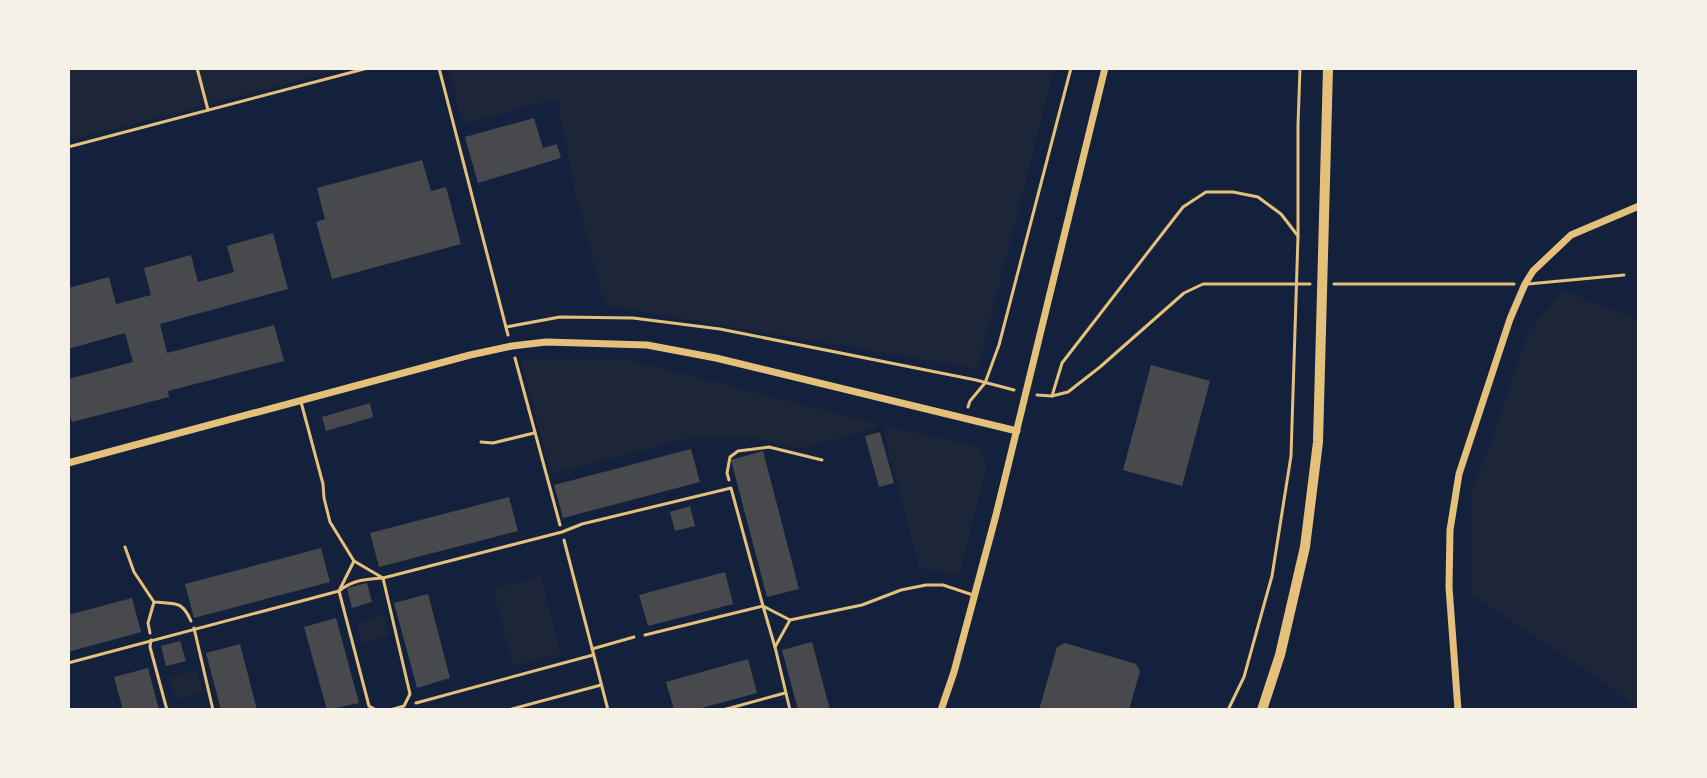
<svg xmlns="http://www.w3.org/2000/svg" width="1707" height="778" font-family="'DM Sans',sans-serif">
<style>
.green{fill:#1d2539}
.building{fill:#48494c}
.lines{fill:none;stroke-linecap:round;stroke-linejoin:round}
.path{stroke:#e5c07b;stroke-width:3}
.service{stroke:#e5c07b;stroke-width:3}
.minor{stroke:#e5c07b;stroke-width:7}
.secondary{stroke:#e5c07b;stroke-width:10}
</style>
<rect width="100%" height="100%" fill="#14213d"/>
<g class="green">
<polygon points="68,68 347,68 68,141"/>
<polygon points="449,68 1054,68 978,369 609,306 602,295 575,191 557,98 462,125"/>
<polygon points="1563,290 1639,320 1639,709 1635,708 1612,688 1471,594 1472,493 1529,331"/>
<polygon points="521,360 629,360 877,424 878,428 801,448 755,438 689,438 551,474"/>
<polygon points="882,425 978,447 987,466 959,575 919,568"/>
<polygon points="541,576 561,654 513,666 493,589"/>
<polygon points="384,615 389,636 362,644 356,622"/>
<polygon points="197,671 202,693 175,700 169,678"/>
</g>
<g class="building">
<polygon points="534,118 543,148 557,144 561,158 478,183 465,137"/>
<polygon points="422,160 431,191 446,187 461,244 332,279 316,222 325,219 317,188"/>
<polygon points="273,233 288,289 160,324 167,353 274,325 284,361 168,391 169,397 72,422 68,408 68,379 133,362 125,333 68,349 68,288 109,277 116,304 151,295 144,268 191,255 198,282 234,272 227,246"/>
<polygon points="1151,365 1210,381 1182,486 1123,470"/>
<polygon points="370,403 373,417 326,431 322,417"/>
<polygon points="880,432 894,483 879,487 865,436"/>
<polygon points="691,449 700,482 563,518 554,485"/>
<polygon points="763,451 799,589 767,597 731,460"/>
<polygon points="509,497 518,531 379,567 370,533"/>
<polygon points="690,506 695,526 675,531 670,512"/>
<polygon points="321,548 330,582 194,618 185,584"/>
<polygon points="725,572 733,604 648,626 639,595"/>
<polygon points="367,583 372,602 352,608 347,588"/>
<polygon points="428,594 450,678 417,688 394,603"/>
<polygon points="132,598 141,632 68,652 68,615"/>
<polygon points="336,618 359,703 327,710 304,627"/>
<polygon points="180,641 186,661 166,666 161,646"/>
<polygon points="812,642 830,710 798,710 782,650"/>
<polygon points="1065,643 1136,664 1140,671 1129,710 1039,710 1057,647"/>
<polygon points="240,644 257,710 221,710 206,653"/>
<polygon points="748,659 757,693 694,710 674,710 666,682"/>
<polygon points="148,668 159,710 123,710 114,677"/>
</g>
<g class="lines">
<g class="path">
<polyline points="197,68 208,110"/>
<polyline points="439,68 508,335"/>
<polyline points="68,147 368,68"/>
<polyline points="1298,236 1298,125 1300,68"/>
<polyline points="1334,284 1514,284"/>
<polyline points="506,327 560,317 633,318 720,329 976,380 1014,390"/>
<polyline points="515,358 560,525"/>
<polyline points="1037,395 1052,396 1068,392 1100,367 1184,293 1203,284 1310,284"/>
<polyline points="1052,396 1062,363 1183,207 1206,192 1233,192 1258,197 1281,214 1298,236 1291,456 1272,576 1244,677 1228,710"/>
<polyline points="968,407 970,401 985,383 999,345 1071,68"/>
<polyline points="481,442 493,443 534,433"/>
<polyline points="729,480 727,473 730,457 738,451 769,447 822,460"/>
<polyline points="564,540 608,710"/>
<path d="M 125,547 L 134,572 L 154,602 C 175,604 182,600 191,621"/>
<polyline points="150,633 148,623 154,602"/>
<polyline points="592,649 634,637"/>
<polyline points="416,703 593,655"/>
<polyline points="508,710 601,685"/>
</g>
<g class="service">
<polyline points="1528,284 1624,275"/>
<polyline points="301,402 323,484 324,498 330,522 354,561 383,578 410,694 404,706 390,710"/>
<polyline points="354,561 339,591 369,706 376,710"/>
<polyline points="194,628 213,710"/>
<polyline points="645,635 763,606 775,647"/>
<polyline points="151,640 150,647 167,710"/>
<path d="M 68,663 L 339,591 C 352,580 366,579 383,578 L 562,532 L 582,524 L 731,488 L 763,606 L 790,620"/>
<polyline points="723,710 785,693"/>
<polyline points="790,710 775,647 790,620 862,605 901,590 926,585 943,585 973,595"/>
</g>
<g class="minor">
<polyline points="68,463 470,355 512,346 546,342 647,345 716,358 1017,431"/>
<polyline points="941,710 954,672 996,515 1105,68"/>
<polyline points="1458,710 1449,587 1450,530 1459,474 1510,319 1525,284 1533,271 1571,235 1639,206"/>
</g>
<polyline class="secondary" points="1262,710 1280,655 1305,547 1318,442 1328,68"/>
</g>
<rect width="1707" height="778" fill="none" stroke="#f6f1e7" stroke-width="140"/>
</svg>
